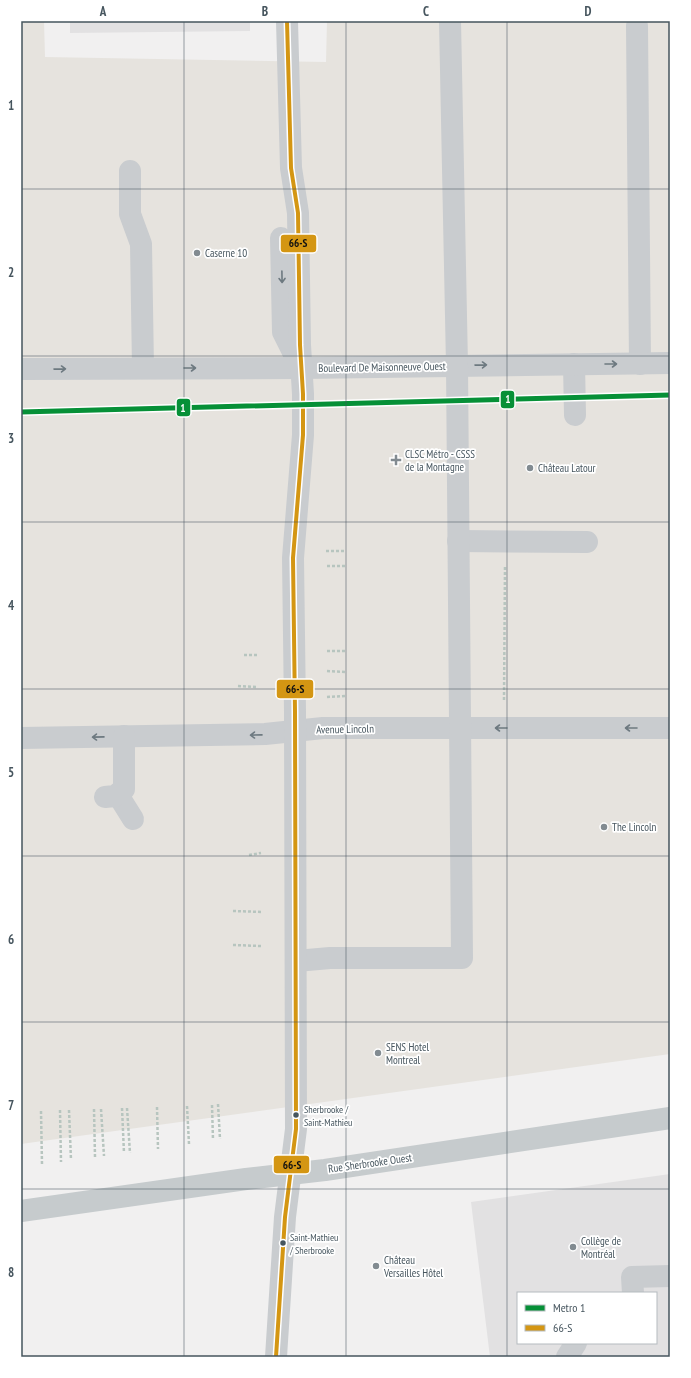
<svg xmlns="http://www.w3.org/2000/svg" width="691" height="1378" font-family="'PT Sans Narrow',sans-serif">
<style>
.commercial{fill:#e6e3de}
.education{fill:#e2e1e2;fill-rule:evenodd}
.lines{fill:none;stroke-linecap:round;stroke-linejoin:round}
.path{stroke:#b7c5bf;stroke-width:2.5;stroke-dasharray:3 2;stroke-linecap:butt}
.minor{stroke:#c9cccf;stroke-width:22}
.major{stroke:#c6cbcd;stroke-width:22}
.bus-1-casing{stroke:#fff;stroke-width:7}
.bus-1{stroke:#d49613;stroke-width:4}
.metro-1-casing{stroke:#fff;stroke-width:8}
.metro-1{stroke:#069037;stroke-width:5}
.oneway{stroke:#6d7980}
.grid{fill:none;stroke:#46555e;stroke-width:1;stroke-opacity:0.55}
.poi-dot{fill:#828b91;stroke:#fff;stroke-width:1.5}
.bus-dot{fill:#46555e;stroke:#fff;stroke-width:1.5}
.labels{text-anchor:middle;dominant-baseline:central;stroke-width:3.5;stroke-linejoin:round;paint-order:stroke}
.bus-label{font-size:10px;fill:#46555e;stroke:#fff;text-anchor:start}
.poi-label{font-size:11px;fill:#46555e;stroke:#fff;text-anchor:start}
.street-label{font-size:11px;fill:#46555e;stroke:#fff}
.line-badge{stroke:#fff;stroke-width:1.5}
.badge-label{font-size:11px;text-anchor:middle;font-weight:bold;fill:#fff}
.pale-badge-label{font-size:11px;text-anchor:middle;font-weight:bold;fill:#111}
.neatline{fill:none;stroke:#46555e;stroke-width:1.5}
.grid-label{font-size:13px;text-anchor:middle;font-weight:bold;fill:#46555e}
</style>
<rect width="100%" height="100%" fill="#f1f0f0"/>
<polygon class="commercial" points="21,21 44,21 45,57 326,62 327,21 670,21 670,1054 21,1144"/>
<g class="education">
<polygon points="70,21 250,21 250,31 70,33"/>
<path d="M 670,1174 L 670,1357 L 490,1357 L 471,1202 ZM 518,1293 L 656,1293 L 656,1343 L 518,1343 Z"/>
</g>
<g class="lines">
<g class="path">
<polyline points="326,551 345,551"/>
<polyline points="327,566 346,566"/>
<polyline points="327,651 347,651"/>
<polyline points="244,655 258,655"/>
<polyline points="327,671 347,672"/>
<polyline points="238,686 258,687"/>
<polyline points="327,697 347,696"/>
<polyline points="504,700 505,566"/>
<polyline points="249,855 261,853"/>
<polyline points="233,911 262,912"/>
<polyline points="233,945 261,946"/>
<polyline points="218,1104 220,1139"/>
<polyline points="212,1105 213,1140"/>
<polyline points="187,1106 189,1144"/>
<polyline points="157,1107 158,1149"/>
<polyline points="122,1108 124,1153"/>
<polyline points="127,1108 130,1153"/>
<polyline points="94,1109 95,1157"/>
<polyline points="101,1109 104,1156"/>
<polyline points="60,1110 61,1162"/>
<polyline points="69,1110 71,1160"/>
<polyline points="41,1111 42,1164"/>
</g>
<g class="minor">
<polyline points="637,26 640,364"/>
<polyline points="130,171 130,214 141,244 143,368"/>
<polyline points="281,238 283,332 297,360"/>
<polyline points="574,364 575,415"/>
<polyline points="21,369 302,368 670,363"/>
<polyline points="458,541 587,542"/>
<polyline points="21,738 265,734 323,728 670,728"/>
<polyline points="118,795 133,819"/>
<polyline points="105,797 115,796 124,789 124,736"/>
<polyline points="296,961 330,958 462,958 457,365 450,21"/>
<polyline points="633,1293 632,1277 670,1276"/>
<polyline points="276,1357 285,1217 296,1129 295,712 293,558 303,435 303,394 300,345 298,213 291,168 287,21"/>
<polyline points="567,1357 576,1343"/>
</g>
<polyline class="major" points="21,1211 246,1179 325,1170 670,1118"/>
<defs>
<polyline id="bus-1" points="276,1357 285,1217 296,1129 295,712 293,558 303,435 303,394 300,345 298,213 291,168 287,21"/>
</defs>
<use href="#bus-1" class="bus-1-casing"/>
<use href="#bus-1" class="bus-1"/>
<defs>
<polyline id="metro-1" points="21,412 670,395"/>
</defs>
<use href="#metro-1" class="metro-1-casing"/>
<use href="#metro-1" class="metro-1"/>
</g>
<defs><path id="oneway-shaft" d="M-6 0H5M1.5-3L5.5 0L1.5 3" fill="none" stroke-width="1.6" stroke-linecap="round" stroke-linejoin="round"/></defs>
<g class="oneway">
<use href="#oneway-shaft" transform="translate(282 277) rotate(89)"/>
<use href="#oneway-shaft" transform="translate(611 364)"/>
<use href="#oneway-shaft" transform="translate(481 365) rotate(-1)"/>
<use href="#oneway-shaft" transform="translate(190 368)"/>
<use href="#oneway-shaft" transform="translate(60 369) rotate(-1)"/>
<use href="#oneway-shaft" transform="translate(501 728) rotate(-180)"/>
<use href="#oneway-shaft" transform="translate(631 728) rotate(-180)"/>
<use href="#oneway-shaft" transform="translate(256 735) rotate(179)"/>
<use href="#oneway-shaft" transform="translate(98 737) rotate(179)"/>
</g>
<path class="grid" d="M 184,21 L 184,1357M 346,21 L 346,1357M 507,21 L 507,1357M 21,189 L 670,189M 21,356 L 670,356M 21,522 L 670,522M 21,689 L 670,689M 21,856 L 670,856M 21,1022 L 670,1022M 21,1189 L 670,1189"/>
<g class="poi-dot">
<circle cx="197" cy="253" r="4"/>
<path d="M394 454h4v4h4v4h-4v4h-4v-4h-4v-4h4z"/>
<circle cx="530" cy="468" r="4"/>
<circle cx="604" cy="827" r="4"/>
<circle cx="378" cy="1053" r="4"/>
<circle cx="573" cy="1247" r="4"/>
<circle cx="376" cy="1266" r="4"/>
</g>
<g class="bus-dot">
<circle cx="296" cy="1115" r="3.5"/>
<circle cx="283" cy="1243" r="3.5"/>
</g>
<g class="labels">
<g class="bus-label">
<text x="304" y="1109">Sherbrooke /<tspan x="304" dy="13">Saint-Mathieu</tspan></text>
<text x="290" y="1237">Saint-Mathieu<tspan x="290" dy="13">/ Sherbrooke</tspan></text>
</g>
<g class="poi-label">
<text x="205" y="253">Caserne 10</text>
<text x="405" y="454">CLSC Métro - CSSS<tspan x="405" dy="13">de la Montagne</tspan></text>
<text x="538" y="468">Château Latour</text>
<text x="612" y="827">The Lincoln</text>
<text x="386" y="1047">SENS Hotel<tspan x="386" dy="13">Montreal</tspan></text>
<text x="581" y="1241">Collège de<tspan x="581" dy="13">Montréal</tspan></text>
<text x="384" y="1260">Château<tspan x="384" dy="13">Versailles Hôtel</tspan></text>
</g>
<g class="street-label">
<text transform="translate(382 367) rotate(-1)">Boulevard De Maisonneuve Ouest</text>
<text transform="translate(345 729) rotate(-1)">Avenue Lincoln</text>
<text transform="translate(370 1163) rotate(-8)">Rue Sherbrooke Ouest</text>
</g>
</g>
<g class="line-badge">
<rect x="280" y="234" width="37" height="19" rx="4" fill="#d49613"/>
<rect x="500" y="390" width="15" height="19" rx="4" fill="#069037"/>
<rect x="176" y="398" width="15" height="19" rx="4" fill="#069037"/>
<rect x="276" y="679" width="38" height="20" rx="4" fill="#d49613"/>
<rect x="273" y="1155" width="37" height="19" rx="4" fill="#d49613"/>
</g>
<g class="badge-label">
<text x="508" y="403">1</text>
<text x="183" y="412">1</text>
</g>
<g class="pale-badge-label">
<text x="298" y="247">66-S</text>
<text x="295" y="693">66-S</text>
<text x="292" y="1169">66-S</text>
</g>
<rect width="691" height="1378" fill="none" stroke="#ffffff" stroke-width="44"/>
<rect x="517" y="1292" width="140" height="52" fill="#ffffff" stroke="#b5bbbf"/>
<rect x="525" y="1305" width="20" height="6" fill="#069037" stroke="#b5bbbf"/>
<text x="553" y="1312" font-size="12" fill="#46555e">Metro 1</text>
<rect x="525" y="1325" width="20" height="6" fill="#d49613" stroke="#b5bbbf"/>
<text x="553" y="1332" font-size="12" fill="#46555e">66-S</text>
<rect x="22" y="22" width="647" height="1334" class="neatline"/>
<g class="grid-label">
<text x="103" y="16">A</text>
<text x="265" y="16">B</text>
<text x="426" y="16">C</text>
<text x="588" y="16">D</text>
<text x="11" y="110">1</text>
<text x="11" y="277">2</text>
<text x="11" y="443">3</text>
<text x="11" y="610">4</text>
<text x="11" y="777">5</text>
<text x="11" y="944">6</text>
<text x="11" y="1110">7</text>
<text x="11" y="1277">8</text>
</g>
</svg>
